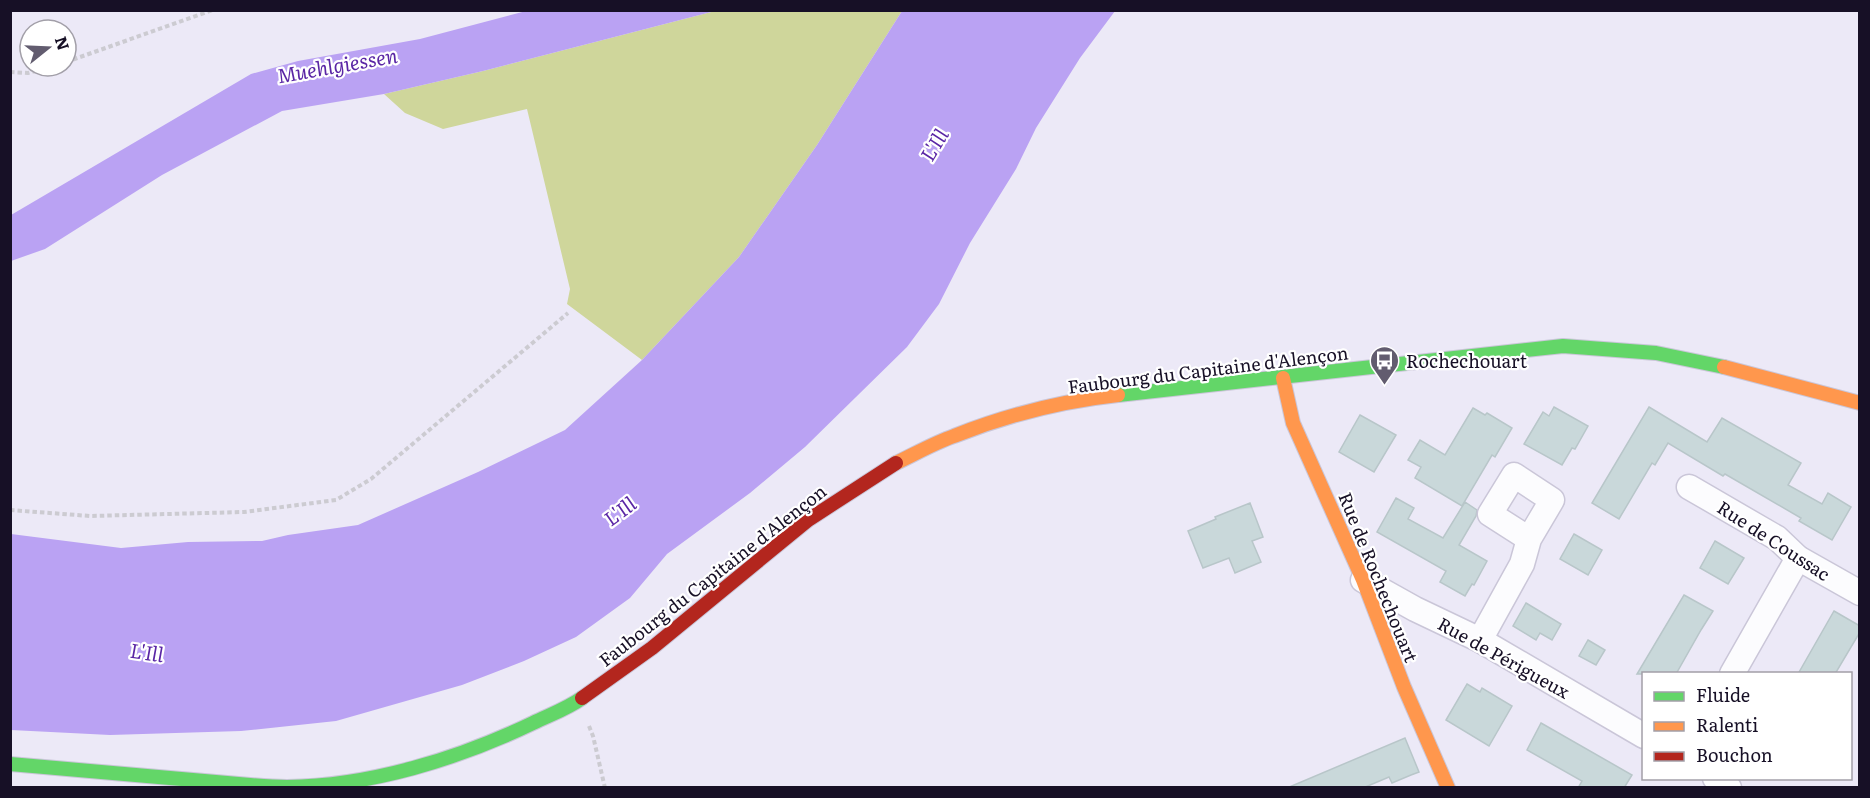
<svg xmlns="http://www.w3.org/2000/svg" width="1870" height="798" font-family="Literata,serif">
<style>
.green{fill:#cfd69b}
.water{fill:#baa2f3}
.building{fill:#c9d8da;stroke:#b8c6c9;stroke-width:1.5}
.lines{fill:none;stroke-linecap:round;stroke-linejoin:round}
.street-casing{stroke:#cac6d8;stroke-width:27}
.fast-casing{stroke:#cac6d8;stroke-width:16}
.slow-casing{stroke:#cac6d8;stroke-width:16}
.jam-casing{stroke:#cac6d8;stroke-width:16}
.path{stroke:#cccbd1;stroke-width:4;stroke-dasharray:4.5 3;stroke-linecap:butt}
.street{stroke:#fcfcfe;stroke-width:24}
.fast{stroke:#63d668;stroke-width:14}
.slow{stroke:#ff974d;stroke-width:14}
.jam{stroke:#b3261e;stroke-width:14}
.labels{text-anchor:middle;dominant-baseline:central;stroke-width:4.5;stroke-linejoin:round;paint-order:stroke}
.poi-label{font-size:18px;fill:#171026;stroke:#fff;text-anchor:start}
.street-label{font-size:18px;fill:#171026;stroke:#fff}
.water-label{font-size:20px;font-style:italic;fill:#5a26a5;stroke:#fff}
</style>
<rect width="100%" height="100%" fill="#ece9f7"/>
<polygon class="green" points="715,11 902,11 817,145 739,257 642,360 567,304 570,289 527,109 443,129 405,113 384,94 483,71"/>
<g class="water">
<polygon points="526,11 715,11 483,71 384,94 282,111 162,175 45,249 11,261 11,215 251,74 298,61 420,39"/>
<polygon points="902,11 1115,11 1080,58 1036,128 1016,169 970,243 939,304 907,347 805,447 750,493 667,554 630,598 576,637 524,661 462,685 336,721 241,731 110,735 11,730 11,534 121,548 188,542 262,541 288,535 358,525 478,472 565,430 642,360 739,257 817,145"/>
</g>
<g class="building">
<polygon points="1554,407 1588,426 1575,449 1572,448 1562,465 1524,444 1543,412 1549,416"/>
<polygon points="1649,407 1707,442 1722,418 1801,463 1788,485 1822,504 1828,493 1851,507 1832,540 1799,521 1801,518 1725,474 1723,476 1668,443 1655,465 1652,463 1619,519 1592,503"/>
<polygon points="1473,408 1485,415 1487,413 1512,428 1495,457 1492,455 1462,506 1415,478 1421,467 1408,460 1420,440 1445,455"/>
<polygon points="1360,415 1396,435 1374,472 1339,452"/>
<polygon points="1396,498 1414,508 1408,519 1443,538 1465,502 1477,510 1476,516 1459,545 1487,561 1474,585 1472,584 1465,596 1440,582 1446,571 1377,532"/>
<polygon points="1250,503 1263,537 1252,541 1261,562 1235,573 1229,558 1203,568 1188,531 1216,519 1215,517"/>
<polygon points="1574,534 1602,550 1588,575 1560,559"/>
<polygon points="1715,541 1744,558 1728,584 1700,568"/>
<polygon points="1684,595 1713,611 1701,630 1676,674 1637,674"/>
<polygon points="1526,603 1561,624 1552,640 1540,633 1536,640 1513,626"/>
<polygon points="1834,611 1860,626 1860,632 1835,674 1798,674"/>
<polygon points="1588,640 1605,650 1596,665 1579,656"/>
<polygon points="1467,684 1480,692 1482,688 1512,706 1489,746 1446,720"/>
<polygon points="1541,723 1632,775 1624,788 1578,788 1582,781 1527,750"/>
<polygon points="1405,738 1419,772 1411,775 1392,783 1389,777 1363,788 1287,788"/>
</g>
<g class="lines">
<defs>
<g id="street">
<polyline points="1689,487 1777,538 1798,558 1860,593"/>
<polyline points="1363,580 1415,609 1480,640 1644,736"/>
<polyline points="1480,640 1522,564 1529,539 1552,500 1514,475 1490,514 1529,539"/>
<polyline points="1732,674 1798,558"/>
<polyline points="1715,778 1729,788"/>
</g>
<g id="fast">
<polyline points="1118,395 1563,346 1656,353 1724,367"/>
<path d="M 10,764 L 250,785 C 262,786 274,787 287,787 C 370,786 458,759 533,723 C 549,715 567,709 582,698"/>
</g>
<g id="slow">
<polyline points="1724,367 1860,403"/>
<polyline points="1283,378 1293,423 1363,580 1404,687 1448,788"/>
<path d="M 896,463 C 915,454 934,443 954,436 C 1007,415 1062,401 1118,395"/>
</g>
<polyline id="jam" points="582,698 652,648 808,520 896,463"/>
</defs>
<use href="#street" class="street-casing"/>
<use href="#fast" class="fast-casing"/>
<use href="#slow" class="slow-casing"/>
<use href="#jam" class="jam-casing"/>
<g class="path">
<polyline points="66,62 213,10"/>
<polyline points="10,72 28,73 54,66"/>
<polyline points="10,510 90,516 244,512 336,500 371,479 568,313"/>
<polyline points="589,726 593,736 605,788"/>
</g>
<use href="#street" class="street"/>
<use href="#fast" class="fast"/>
<use href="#slow" class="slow"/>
<use href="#jam" class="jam"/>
</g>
<defs>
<symbol id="bus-pin" viewBox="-11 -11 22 30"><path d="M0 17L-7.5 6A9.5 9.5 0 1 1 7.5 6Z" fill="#625c6f" stroke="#fff"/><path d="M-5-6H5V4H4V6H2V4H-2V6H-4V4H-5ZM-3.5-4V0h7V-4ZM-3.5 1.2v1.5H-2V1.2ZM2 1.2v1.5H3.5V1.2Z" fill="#fff"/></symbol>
</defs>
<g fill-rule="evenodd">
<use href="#bus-pin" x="1368" y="344" width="33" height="45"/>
</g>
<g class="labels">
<g class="poi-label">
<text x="1406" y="360">Rochechouart</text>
</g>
<g class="street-label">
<text transform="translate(1208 369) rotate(-7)">Faubourg du Capitaine d'Alençon</text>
<text transform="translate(1774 540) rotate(33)">Rue de Coussac</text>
<text transform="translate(712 575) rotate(-38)">Faubourg du Capitaine d'Alençon</text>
<text transform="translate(1379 577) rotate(68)">Rue de Rochechouart</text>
<text transform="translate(1504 657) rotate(29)">Rue de Périgueux</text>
</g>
<g class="water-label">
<text transform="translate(337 64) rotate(-10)">Muehlgiessen</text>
<text transform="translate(933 144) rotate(-59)">L'Ill</text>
<text transform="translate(619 510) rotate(-37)">L'Ill</text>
<text transform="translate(147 651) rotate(8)">L'Ill</text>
</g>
</g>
<rect width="1870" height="798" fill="none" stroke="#171026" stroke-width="24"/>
<rect x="1642" y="672" width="210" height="108" fill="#ffffff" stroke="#a29fa8" stroke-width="1.5"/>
<rect x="1654" y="692" width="30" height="9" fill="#63d668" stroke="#a29fa8" stroke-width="1.5"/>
<text x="1696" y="702" font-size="18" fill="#171026">Fluide</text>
<rect x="1654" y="722" width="30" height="9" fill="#ff974d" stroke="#a29fa8" stroke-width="1.5"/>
<text x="1696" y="732" font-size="18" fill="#171026">Ralenti</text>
<rect x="1654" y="752" width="30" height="9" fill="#b3261e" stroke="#a29fa8" stroke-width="1.5"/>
<text x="1696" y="762" font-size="18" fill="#171026">Bouchon</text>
<g transform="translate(48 48) rotate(72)"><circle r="28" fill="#ffffff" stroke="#a29fa8" stroke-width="1.5"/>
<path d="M0-4.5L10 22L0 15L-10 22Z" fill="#625c6f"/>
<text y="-9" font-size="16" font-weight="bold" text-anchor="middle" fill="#171026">N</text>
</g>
</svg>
